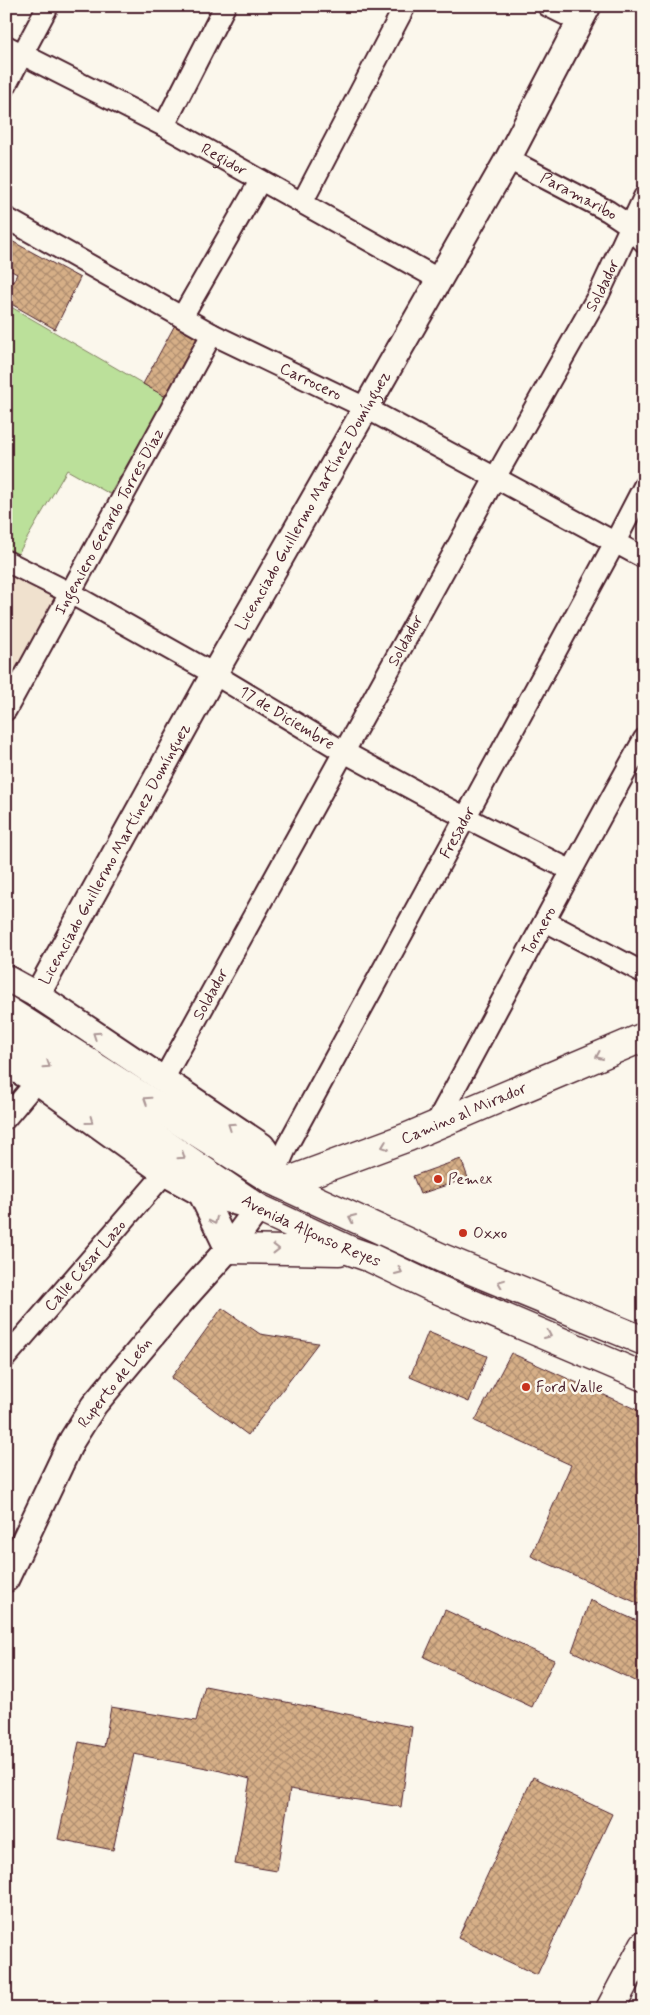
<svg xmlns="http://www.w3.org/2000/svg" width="650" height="2015" font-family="Mynerve,sans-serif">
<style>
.built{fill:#f0e1ce}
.green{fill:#bbe09a;stroke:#828062}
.building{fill:url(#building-cross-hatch);stroke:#4a1f2b}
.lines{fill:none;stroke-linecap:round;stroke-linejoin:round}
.minor-casing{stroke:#4a1f2b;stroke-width:24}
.tertiary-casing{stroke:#4a1f2b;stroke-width:29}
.secondary-casing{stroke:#4a1f2b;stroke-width:31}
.minor{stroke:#fbf7ec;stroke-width:20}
.tertiary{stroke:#fbf7ec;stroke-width:25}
.secondary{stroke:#fbf7ec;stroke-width:28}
.oneway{stroke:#ab9695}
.poi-dot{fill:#c8321e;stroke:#fbf7ec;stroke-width:2}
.labels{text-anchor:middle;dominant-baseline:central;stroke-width:5;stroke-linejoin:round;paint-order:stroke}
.street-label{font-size:16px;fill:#4a1f2b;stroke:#fbf7ec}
.poi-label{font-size:16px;fill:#4a1f2b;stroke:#fbf7ec;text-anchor:start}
</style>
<defs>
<pattern id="building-cross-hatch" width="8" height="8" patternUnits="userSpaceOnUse" patternTransform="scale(1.25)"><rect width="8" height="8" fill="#d6af87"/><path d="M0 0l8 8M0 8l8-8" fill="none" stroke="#b08e6f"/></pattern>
</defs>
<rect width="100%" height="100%" fill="#fbf7ec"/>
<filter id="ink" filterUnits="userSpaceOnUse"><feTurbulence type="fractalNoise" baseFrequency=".02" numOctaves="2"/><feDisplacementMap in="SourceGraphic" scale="10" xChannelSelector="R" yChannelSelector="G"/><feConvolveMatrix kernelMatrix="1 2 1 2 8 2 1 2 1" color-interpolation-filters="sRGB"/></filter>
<g filter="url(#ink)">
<polygon class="built" points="6,573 57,598 6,697"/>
<polygon class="green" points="6,304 166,397 110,494 67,470 18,554 6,548"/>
<g class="building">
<polygon points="6,238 80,278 55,329 6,301 6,278 13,282 17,274 6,268"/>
<polygon points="176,323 199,336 166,397 143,384"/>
<polygon points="461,1159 468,1178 420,1194 413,1176"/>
<polygon points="222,1308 260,1334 318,1343 248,1435 171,1378"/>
<polygon points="428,1332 487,1356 469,1402 410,1377"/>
<polygon points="511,1353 644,1413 644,1606 531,1556 571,1465 475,1421"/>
<polygon points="590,1600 644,1624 644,1685 572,1651"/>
<polygon points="445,1610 554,1660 532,1707 424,1657"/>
<polygon points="205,1686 412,1727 401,1807 290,1789 277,1871 235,1864 250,1779 217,1770 134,1754 113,1850 58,1839 79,1742 104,1747 111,1707 196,1721"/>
<polygon points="533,1777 612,1814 537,1975 458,1938"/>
</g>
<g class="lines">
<defs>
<g id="minor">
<polyline points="548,6 580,22"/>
<path id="s1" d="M 6,46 L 164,126 L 440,280"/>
<polyline points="6,85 48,6"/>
<polyline points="164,126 225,6"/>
<path id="s2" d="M 508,159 L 608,211 L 626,223 L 644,242"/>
<polyline points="302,203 405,6"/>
<path id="s3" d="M 6,218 L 212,334 L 366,408 L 644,558"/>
<polyline points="182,317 260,181"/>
<path id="s4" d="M 6,561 L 70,593 L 214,674 L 344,752 L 449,809 L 570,870"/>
<path id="s5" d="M 6,710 L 212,334"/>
<polyline points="545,921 644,973"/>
<path id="s6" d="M 163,1080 L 495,478 L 599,294 L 644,197"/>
<polyline points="6,1118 37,1081"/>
<path id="s7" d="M 435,1125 C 505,996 572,867 644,739"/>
<path id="s8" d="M 272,1180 L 287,1146 L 614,544 L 644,486"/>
<path id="s9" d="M 6,1357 L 165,1173"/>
</g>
<g id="tertiary">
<polyline points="6,978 37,995 262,1146 269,1156 272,1180"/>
<path id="s10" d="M 37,995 L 214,674 L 508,159 L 588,6"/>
<polyline points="6,1064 37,1081 165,1173 201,1193 258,1208 228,1249 177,1306 94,1405 72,1440 6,1579"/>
<polyline points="201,1193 228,1249"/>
</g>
<g id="secondary">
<polyline points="6,1010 272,1180 442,1258 644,1341"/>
<path id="s11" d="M 6,1038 L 71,1080 L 258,1208 L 351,1251 L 371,1258 L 432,1287 L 644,1377"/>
<path id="s12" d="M 281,1184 L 408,1137 L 644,1037"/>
<polyline points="228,1249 339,1251"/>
<polyline points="610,2009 644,1945"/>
</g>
</defs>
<use href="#minor" class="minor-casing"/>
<use href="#tertiary" class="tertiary-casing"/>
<use href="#secondary" class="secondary-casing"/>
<use href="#minor" class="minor"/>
<use href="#tertiary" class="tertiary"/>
<use href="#secondary" class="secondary"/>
</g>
<defs><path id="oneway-chevron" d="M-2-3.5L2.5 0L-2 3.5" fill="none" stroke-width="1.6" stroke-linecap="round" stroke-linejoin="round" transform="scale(1.25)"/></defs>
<g class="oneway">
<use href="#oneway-chevron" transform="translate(96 1035) rotate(-146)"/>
<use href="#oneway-chevron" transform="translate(599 1056) rotate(156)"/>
<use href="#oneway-chevron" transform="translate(47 1065) rotate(33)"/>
<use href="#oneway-chevron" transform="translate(147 1100) rotate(-147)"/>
<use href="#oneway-chevron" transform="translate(90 1121) rotate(36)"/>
<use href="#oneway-chevron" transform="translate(231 1126) rotate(-146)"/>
<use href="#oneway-chevron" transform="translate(385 1146) rotate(159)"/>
<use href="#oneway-chevron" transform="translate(182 1156) rotate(34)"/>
<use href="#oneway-chevron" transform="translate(352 1218) rotate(-155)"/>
<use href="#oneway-chevron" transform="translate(214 1221) rotate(65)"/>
<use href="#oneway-chevron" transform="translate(276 1249)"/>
<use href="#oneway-chevron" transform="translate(399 1271) rotate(25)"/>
<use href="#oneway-chevron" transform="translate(501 1283) rotate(-158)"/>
<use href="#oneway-chevron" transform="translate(548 1335) rotate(24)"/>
</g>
</g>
<g class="poi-dot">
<circle cx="438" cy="1179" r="5"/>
<circle cx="463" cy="1233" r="5"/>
<circle cx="526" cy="1387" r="5"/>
</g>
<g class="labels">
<g class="street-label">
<text stroke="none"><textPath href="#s1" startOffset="246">Regidor</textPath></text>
<text stroke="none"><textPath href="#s2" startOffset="80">Paramaribo</textPath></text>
<text stroke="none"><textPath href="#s6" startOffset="908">Soldador</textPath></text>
<text stroke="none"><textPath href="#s3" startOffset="346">Carrocero</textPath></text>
<text stroke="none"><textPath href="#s10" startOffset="566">Licenciado Guillermo Martínez Domínguez</textPath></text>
<text stroke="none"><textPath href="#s5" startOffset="215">Ingeniero Gerardo Torres Díaz</textPath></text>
<text stroke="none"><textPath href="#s6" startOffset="502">Soldador</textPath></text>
<text stroke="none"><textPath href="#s4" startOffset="322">17 de Diciembre</textPath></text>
<text stroke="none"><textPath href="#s8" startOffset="394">Fresador</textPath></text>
<text stroke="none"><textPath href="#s10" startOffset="161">Licenciado Guillermo Martínez Domínguez</textPath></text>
<text stroke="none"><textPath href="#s7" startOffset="220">Tornero</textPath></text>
<text stroke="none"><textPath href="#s6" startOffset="98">Soldador</textPath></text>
<text stroke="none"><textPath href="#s12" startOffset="196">Camino al Mirador</textPath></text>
<text stroke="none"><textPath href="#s11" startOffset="362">Avenida Alfonso Reyes</textPath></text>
<text stroke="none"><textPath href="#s9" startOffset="121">Calle César Lazo</textPath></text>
<text transform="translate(115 1383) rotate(-52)">Ruperto de León</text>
</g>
<g class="poi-label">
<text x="448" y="1179">Pemex</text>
<text x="473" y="1233">Oxxo</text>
<text x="536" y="1387">Ford Valle</text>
</g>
</g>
<rect width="650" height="2015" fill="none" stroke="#fbf7ec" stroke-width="25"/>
<rect x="12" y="12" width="625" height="1990" fill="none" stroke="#4a1f2b" stroke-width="2" filter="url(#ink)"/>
</svg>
